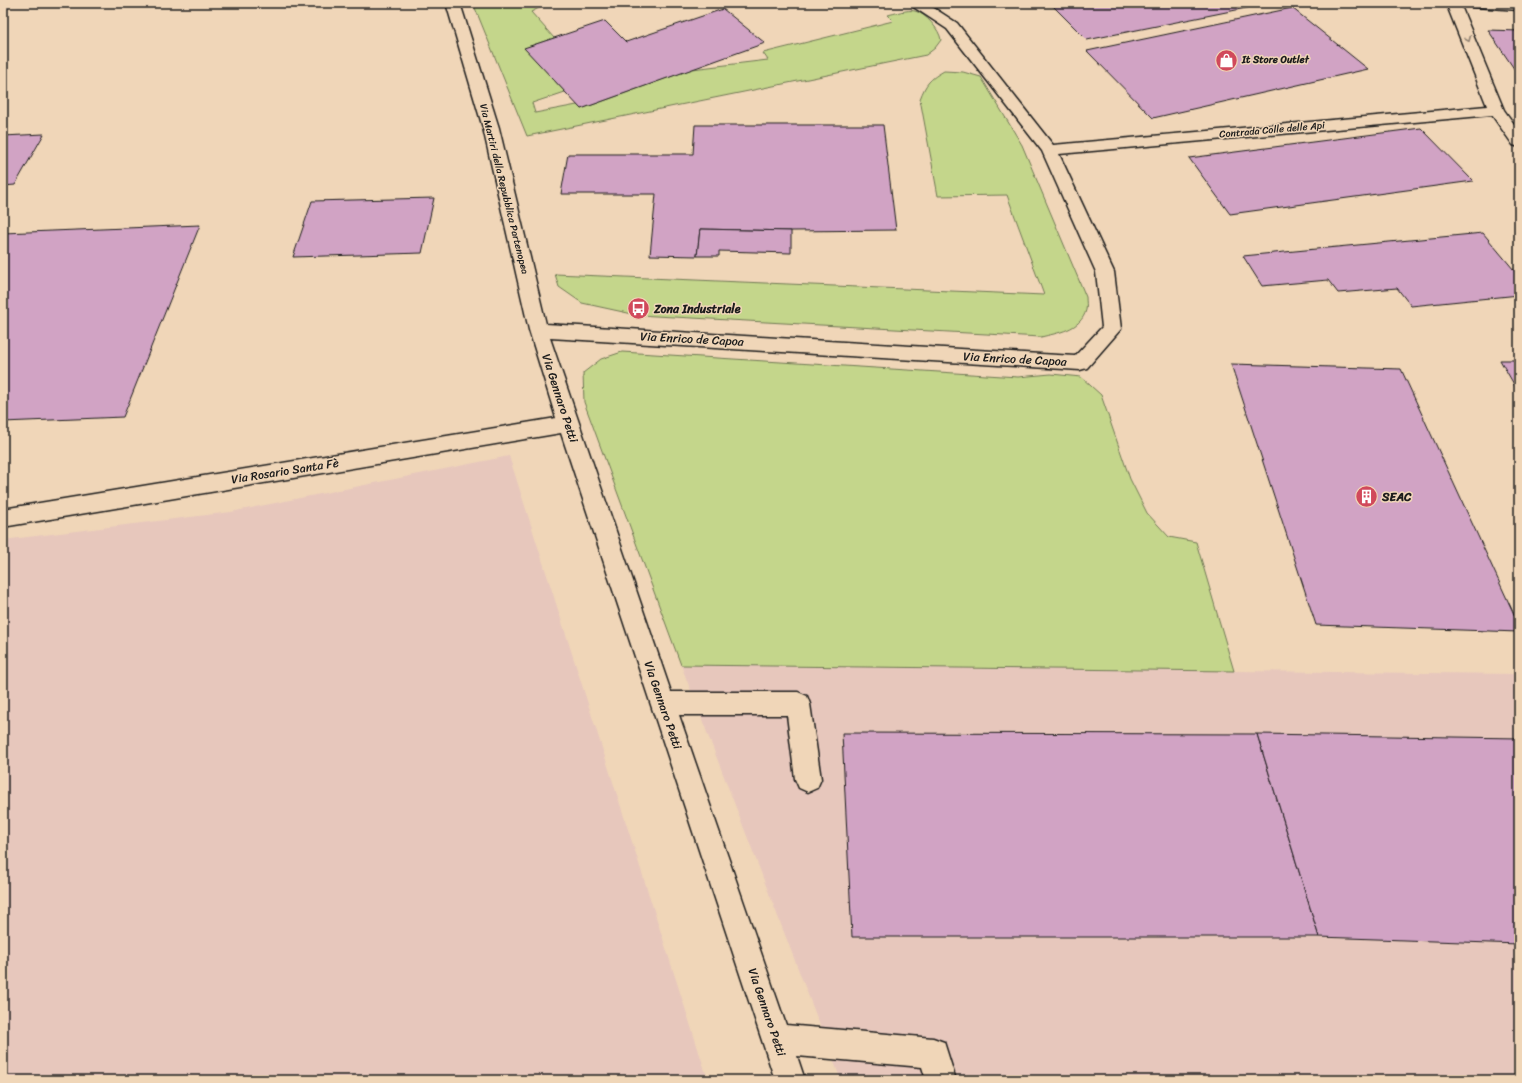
<svg xmlns="http://www.w3.org/2000/svg" width="1522" height="1083" font-family="Sriracha,sans-serif">
<style>
.built{fill:#e7c7bc}
.green{fill:#c4d68b;stroke:#707954}
.building{fill:#d1a3c4;stroke:#1c1c1c}
.lines{fill:none;stroke-linecap:round;stroke-linejoin:round}
.minor-casing{stroke:#1c1c1c;stroke-width:3}
.minor{fill:#f0d6b8;fill-rule:evenodd}
.oneway{stroke:#918272}
.labels{text-anchor:middle;dominant-baseline:central;stroke-width:3;stroke-linejoin:round;paint-order:stroke}
.far-poi-label{font-size:10px;font-weight:bold;fill:#1c1c1c;stroke:#f0d6b8;text-anchor:start}
.far-street-label{font-size:10px;fill:#1c1c1c;stroke:#f0d6b8}
.poi-label{font-size:12px;font-weight:bold;fill:#1c1c1c;stroke:#f0d6b8;text-anchor:start}
.street-label{font-size:12px;fill:#1c1c1c;stroke:#f0d6b8}
</style>
<rect width="100%" height="100%" fill="#f0d6b8"/>
<filter id="ink" filterUnits="userSpaceOnUse"><feTurbulence type="fractalNoise" baseFrequency=".025" numOctaves="2"/><feDisplacementMap in="SourceGraphic" scale="8" xChannelSelector="R" yChannelSelector="G"/><feConvolveMatrix kernelMatrix="1 2 1 2 8 2 1 2 1" color-interpolation-filters="sRGB"/></filter>
<g filter="url(#ink)">
<g class="built">
<polygon points="509,456 708,1080 3,1080 3,540 231,512"/>
<polygon points="681,665 1519,674 1519,1080 841,1080"/>
</g>
<g class="green">
<path d="M 473,3 L 543,3 L 545,5 L 531,12 L 554,38 L 525,48 L 565,92 L 532,103 L 535,113 L 577,105 L 581,109 L 692,69 L 768,60 L 763,53 L 893,21 L 887,15 C 894,14 907,9 915,11 C 925,13 940,30 941,40 L 935,48 L 926,55 L 527,136 Z"/>
<path d="M 944,71 L 963,72 L 981,77 L 1022,145 L 1086,297 C 1086,301 1087,306 1086,310 C 1081,330 1057,333 1041,337 L 637,315 L 582,303 L 559,287 L 555,274 L 1044,295 L 1007,195 L 938,196 L 920,99 C 926,83 930,79 944,71 Z"/>
<polygon points="622,352 1018,377 1051,374 1081,377 1101,395 1130,479 1147,513 1169,537 1196,542 1234,671 681,665 584,402 583,373 601,359"/>
</g>
<g class="building">
<polygon points="1050,3 1258,3 1261,5 1087,40"/>
<polygon points="1292,8 1368,69 1153,118 1087,51"/>
<polygon points="723,9 765,43 581,109 524,48 605,21 626,42"/>
<polygon points="1488,30 1519,31 1519,76"/>
<polygon points="695,125 883,125 896,230 791,231 700,229 697,256 650,255 656,194 561,194 568,154 693,154"/>
<polygon points="1421,128 1473,181 1230,214 1189,158"/>
<polygon points="44,134 15,185 3,186 3,136"/>
<polygon points="434,198 422,253 293,257 312,201"/>
<polygon points="200,225 123,417 3,422 3,233"/>
<polygon points="700,229 791,231 791,253 719,251 719,256 697,256"/>
<polygon points="1483,233 1519,276 1519,295 1411,306 1397,288 1338,293 1328,280 1262,286 1243,256"/>
<polygon points="1500,360 1519,360 1519,393"/>
<polygon points="1231,364 1401,369 1519,625 1519,632 1316,625"/>
<polygon points="842,733 1257,734 1319,937 852,937"/>
<polygon points="1257,734 1519,738 1519,944 1319,937"/>
</g>
<g class="lines">
<defs>
<polygon id="minor" points="446,3 460,3 499,128 546,324 1075,356 1102,327 1096,272 1042,151 947,29 912,6 910,3 926,3 957,23 1053,145 1487,106 1446,3 1519,3 1519,10 1461,6 1504,110 1519,131 1519,147 1513,145 1492,115 1059,154 1114,272 1121,329 1087,368 1080,370 550,338 671,692 798,692 807,696 810,704 821,779 817,788 808,792 799,788 795,779 787,715 679,715 786,1025 933,1038 944,1042 956,1080 926,1080 922,1067 797,1056 805,1080 775,1080 561,433 3,527 3,509 556,418 529,330 483,128"/>
</defs>
<use href="#minor" class="minor-casing"/>
<use href="#minor" class="minor"/>
</g>
<defs><path id="oneway-chevron" d="M-2-3.5L2.5 0L-2 3.5" fill="none" stroke-width="1.6" stroke-linecap="round" stroke-linejoin="round"/></defs>
<use class="oneway" href="#oneway-chevron" transform="translate(1468 39) rotate(68)"/>
</g>
<defs>
<symbol id="shop-disc" viewBox="-11 -11 22 22"><circle r="9.5" fill="#d1495b" stroke="#f0d6b8"/><path d="M-5-2.5h2.3a2.7 3.5 0 0 1 5.4 0H5L5.5 6h-11ZM-1.5-2.5h3a1.5 2.3 0 0 0-3 0Z" fill="#fff"/></symbol>
<symbol id="bus-disc" viewBox="-11 -11 22 22"><circle r="9.5" fill="#d1495b" stroke="#f0d6b8"/><path d="M-5-6H5V4H4V6H2V4H-2V6H-4V4H-5ZM-3.5-4V0h7V-4ZM-3.5 1.2v1.5H-2V1.2ZM2 1.2v1.5H3.5V1.2Z" fill="#fff"/></symbol>
<symbol id="building-disc" viewBox="-11 -11 22 22"><circle r="9.5" fill="#d1495b" stroke="#f0d6b8"/><path d="M-4-6H4V6H1V3H-1V6H-4ZM-2.5-4.3h1.7v1.8h-1.7ZM.8-4.3h1.7v1.8H.8ZM-2.5-1h1.7V.8h-1.7ZM.8-1h1.7V.8H.8Z" fill="#fff"/></symbol>
</defs>
<g fill-rule="evenodd">
<use href="#shop-disc" x="1214" y="48" width="25" height="25"/>
<use href="#bus-disc" x="626" y="296" width="25" height="25"/>
<use href="#building-disc" x="1354" y="484" width="25" height="25"/>
</g>
<g class="labels">
<g class="far-poi-label">
<text x="1242" y="60">It Store Outlet</text>
</g>
<g class="far-street-label">
<text transform="translate(1272 130) rotate(-5)">Contrada Colle delle Api</text>
<text transform="translate(504 189) rotate(76)">Via Martiri della Repubblica Partenopea</text>
</g>
<g class="poi-label">
<text x="654" y="309">Zona Industriale</text>
<text x="1382" y="497">SEAC</text>
</g>
<g class="street-label">
<text transform="translate(692 339) rotate(3)">Via Enrico de Capoa</text>
<text transform="translate(1015 359) rotate(3)">Via Enrico de Capoa</text>
<text transform="translate(560 398) rotate(72)">Via Gennaro Petti</text>
<text transform="translate(285 471) rotate(-9)">Via Rosario Santa Fè</text>
<text transform="translate(663 705) rotate(71)">Via Gennaro Petti</text>
<text transform="translate(767 1012) rotate(71)">Via Gennaro Petti</text>
</g>
</g>
<rect width="1522" height="1083" fill="none" stroke="#f0d6b8" stroke-width="16"/>
<rect x="8" y="8" width="1506" height="1067" fill="none" stroke="#1c1c1c" stroke-width="1.5" filter="url(#ink)"/>
</svg>
